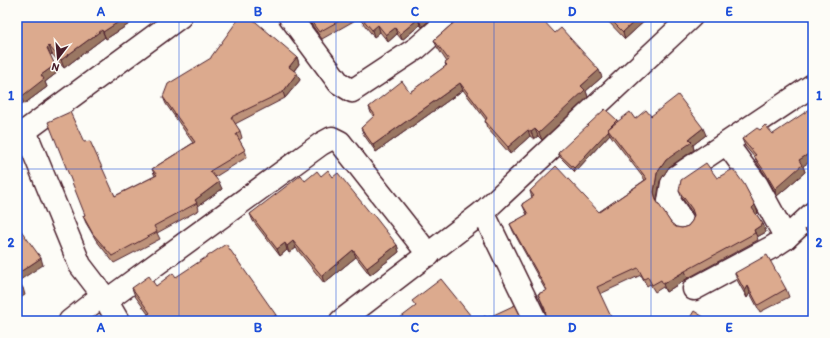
<svg xmlns="http://www.w3.org/2000/svg" width="830" height="338" font-family="Itim,sans-serif">
<style>
.lines{fill:none;stroke-linecap:round;stroke-linejoin:round}
.minor-casing{stroke:#4a1f2b;stroke-width:25}
.tertiary-casing{stroke:#4a1f2b;stroke-width:25}
.minor{stroke:#fdfcf7;stroke-width:22}
.tertiary{stroke:#fdfcf7;stroke-width:22}
.wall{fill:#bd927a;stroke:#4a1f2b}
.shaded-wall{fill:#9a7763;stroke:#4a1f2b}
.building{fill:#dcaa8e;stroke:#4a1f2b}
.grid{fill:none;stroke:#1d4ed8;stroke-width:1;stroke-opacity:0.55}
.neatline{fill:none;stroke:#1d4ed8;stroke-width:1.5}
.grid-label{font-size:13px;text-anchor:middle;font-weight:bold;fill:#1d4ed8}
</style>
<rect width="100%" height="100%" fill="#fdfcf7"/>
<filter id="ink" filterUnits="userSpaceOnUse"><feTurbulence type="fractalNoise" baseFrequency=".025" numOctaves="2"/><feDisplacementMap in="SourceGraphic" scale="8" xChannelSelector="R" yChannelSelector="G"/><feConvolveMatrix kernelMatrix="1 2 1 2 8 2 1 2 1" color-interpolation-filters="sRGB"/></filter>
<g filter="url(#ink)">
<g class="lines">
<defs>
<g id="minor">
<polyline points="290,17 339,83 352,91 417,48 452,17"/>
<polyline points="25,131 80,265 103,295 118,321"/>
<polyline points="17,137 180,17"/>
<polyline points="727,144 757,185 786,238"/>
<polyline points="483,212 536,321"/>
<polyline points="684,223 669,201 672,183 676,177 813,85"/>
<polyline points="694,289 774,246 786,238 813,213"/>
<polyline points="106,301 321,144 332,138 340,142 429,255"/>
<polyline points="341,321 483,212 691,17"/>
</g>
<polyline id="tertiary" points="70,321 103,295"/>
</defs>
<use href="#minor" class="minor-casing"/>
<use href="#tertiary" class="tertiary-casing"/>
<use href="#minor" class="minor"/>
<use href="#tertiary" class="tertiary"/>
</g>
<g class="wall">
<polygon points="17,17 140,17 106,39 105,37 64,68 52,54 50,55 58,72 45,82 47,87 24,104 17,102"/>
<polygon points="306,17 433,17 422,27 420,25 402,40 397,34 388,42 380,32 374,37 359,18 322,39"/>
<polygon points="604,17 649,17 625,39"/>
<polygon points="458,19 555,33 602,77 586,91 588,97 542,140 538,136 534,139 530,136 510,154 487,128 485,121 486,120 463,90 376,152 364,135 361,128 374,117 371,113 369,107 410,92 446,66 445,63 447,62 437,47 434,40"/>
<polygon points="297,57 299,64 294,71 300,80 285,98 235,124 240,131 242,138 239,140 245,150 247,157 215,177 222,189 198,206 199,210 157,233 160,239 114,263 96,240 86,223 83,216 85,215 84,142 115,196 155,176 152,169 193,143 166,104 163,97"/>
<polygon points="651,116 706,135 693,145 694,150 669,167 660,181 657,199 657,203 671,223 676,227 682,228 688,226 692,221 694,215 682,198 679,191 717,178 755,205 758,213 756,214 763,224 766,232 757,237 758,240 688,278 666,292 663,287 655,292 650,284 647,286 641,275 600,294 546,315 545,311 538,294 546,291 513,231 510,224 527,215 522,204 532,198 530,191 599,212 645,180 611,136 610,134 575,172 560,157 558,153 617,120 618,122"/>
<polygon points="773,134 803,166 805,172 777,196 768,179 757,163 755,158 745,146 742,139"/>
<polygon points="321,176 333,177 397,245 399,252 370,275 356,257 324,283 296,248 289,253 287,250 280,256 253,221 250,214 305,181"/>
<polygon points="813,222 813,241 808,236 805,229"/>
<polygon points="735,273 786,289 789,297 760,312 750,293 747,298 737,280"/>
<polygon points="176,277 278,321 148,314 135,296 132,288 156,286"/>
</g>
<g class="shaded-wall">
<polygon points="126,17 140,17 106,39 103,32"/>
<polygon points="423,17 433,17 422,27 419,20"/>
<polygon points="639,17 649,17 625,39 623,32"/>
<polygon points="418,19 420,25 402,40 400,34"/>
<polygon points="378,25 380,32 374,37 372,30"/>
<polygon points="395,28 397,34 388,42 386,35"/>
<polygon points="102,30 105,37 64,68 61,60"/>
<polygon points="49,46 52,54 50,55 47,48"/>
<polygon points="297,57 299,64 291,74 289,67"/>
<polygon points="55,65 58,72 45,82 47,87 24,104 21,97 41,75"/>
<polygon points="599,70 602,77 586,91 588,97 542,140 539,133 581,86"/>
<polygon points="297,73 300,80 285,98 283,92"/>
<polygon points="460,83 463,90 376,152 373,145"/>
<polygon points="703,128 706,135 693,145 694,150 669,167 660,181 657,199 658,208 654,192 657,173 666,160 689,139"/>
<polygon points="535,129 538,136 534,139 531,132"/>
<polygon points="528,130 530,136 510,154 508,147"/>
<polygon points="608,130 610,134 575,172 574,168"/>
<polygon points="813,151 813,160 803,166 805,172 777,196 775,189 799,160"/>
<polygon points="219,182 222,189 198,206 195,200"/>
<polygon points="755,205 758,213 755,216 752,208"/>
<polygon points="763,224 766,232 757,237 754,230"/>
<polygon points="293,241 296,248 289,253 287,246"/>
<polygon points="285,243 287,250 280,256 277,249"/>
<polygon points="397,245 399,252 370,275 367,268"/>
<polygon points="353,250 356,257 324,283 322,276"/>
<polygon points="41,258 43,265 17,282 17,274"/>
<polygon points="685,271 688,278 666,292 663,284"/>
<polygon points="748,286 750,293 747,298 745,291"/>
<polygon points="23,288 25,295 17,300 17,292"/>
<polygon points="276,315 278,321 267,321"/>
</g>
<g class="building">
<polygon points="17,17 126,17 103,32 102,30 61,60 49,46 47,48 55,65 41,75 44,79 21,97 17,96"/>
<polygon points="240,17 250,17 297,57 289,67 297,73 283,92 231,117 240,131 236,134 245,150 210,171 219,182 195,200 197,203 154,226 157,232 112,256 93,234 83,216 85,215 48,122 70,112 84,142 90,141 115,196 157,175 152,169 195,142 163,97 168,84 211,58 211,57"/>
<polygon points="308,17 346,17 319,32"/>
<polygon points="361,17 423,17 419,20 418,19 400,34 395,28 386,35 378,25 372,30"/>
<polygon points="459,17 540,17 555,33 561,28 599,70 581,86 585,90 539,133 535,129 531,132 528,130 508,147 485,121 487,118 460,83 373,145 361,128 375,115 369,107 402,81 410,92 447,65 445,63 449,60 434,40 458,19"/>
<polygon points="608,17 639,17 623,32"/>
<polygon points="678,95 703,128 689,139 692,142 666,160 657,173 654,192 656,200 671,223 676,227 682,228 688,226 692,221 694,215 692,209 679,191 681,180 706,163 717,178 733,169 744,184 755,205 752,208 763,224 754,230 755,233 685,271 663,284 661,280 652,285 648,277 644,279 638,268 597,287 613,321 543,321 546,315 545,309 538,294 547,290 510,224 528,214 522,204 534,196 530,191 556,166 599,212 647,179 608,129 630,112 635,119 646,110 651,116"/>
<polygon points="813,107 813,151 799,160 802,165 775,189 765,172 754,156 756,155 742,139 757,128 760,130 765,125 773,134"/>
<polygon points="605,109 617,120 608,129 609,130 574,168 558,153"/>
<polygon points="328,170 333,177 338,173 371,214 372,213 397,245 367,268 353,250 322,276 293,241 287,246 285,243 277,249 250,214 301,175 305,181 317,171 321,176"/>
<polygon points="813,222 813,237 805,229"/>
<polygon points="17,225 41,258 17,274"/>
<polygon points="226,244 276,315 267,321 139,321 150,313 132,288 149,276 156,286 173,273 176,277"/>
<polygon points="767,255 786,289 758,305 748,286 745,291 735,273"/>
<polygon points="17,279 23,288 17,292"/>
<polygon points="441,279 475,321 396,321 416,306 412,301"/>
<polygon points="515,305 522,319 524,321 478,321 485,316 487,318"/>
<polygon points="694,311 710,321 688,321"/>
</g>
</g>
<path class="grid" d="M 179,17 L 179,321M 336,17 L 336,321M 494,17 L 494,321M 651,17 L 651,321M 17,169 L 813,169"/>
<rect width="830" height="338" fill="none" stroke="#fdfcf7" stroke-width="44"/>
<g transform="translate(58 58) rotate(196)" stroke="#fdfcf7" stroke-width="3" paint-order="stroke">
<path d="M0-3L7 15L0 10L-7 15Z" fill="#4a1f2b"/>
<text y="-6" font-size="11" font-weight="bold" text-anchor="middle" fill="#4a1f2b">N</text>
</g>
<rect x="22" y="22" width="786" height="294" class="neatline"/>
<g class="grid-label">
<text x="101" y="16">A</text>
<text x="258" y="16">B</text>
<text x="415" y="16">C</text>
<text x="572" y="16">D</text>
<text x="729" y="16">E</text>
<text x="11" y="100">1</text>
<text x="819" y="100">1</text>
<text x="11" y="247">2</text>
<text x="819" y="247">2</text>
<text x="101" y="332">A</text>
<text x="258" y="332">B</text>
<text x="415" y="332">C</text>
<text x="572" y="332">D</text>
<text x="729" y="332">E</text>
</g>
</svg>
